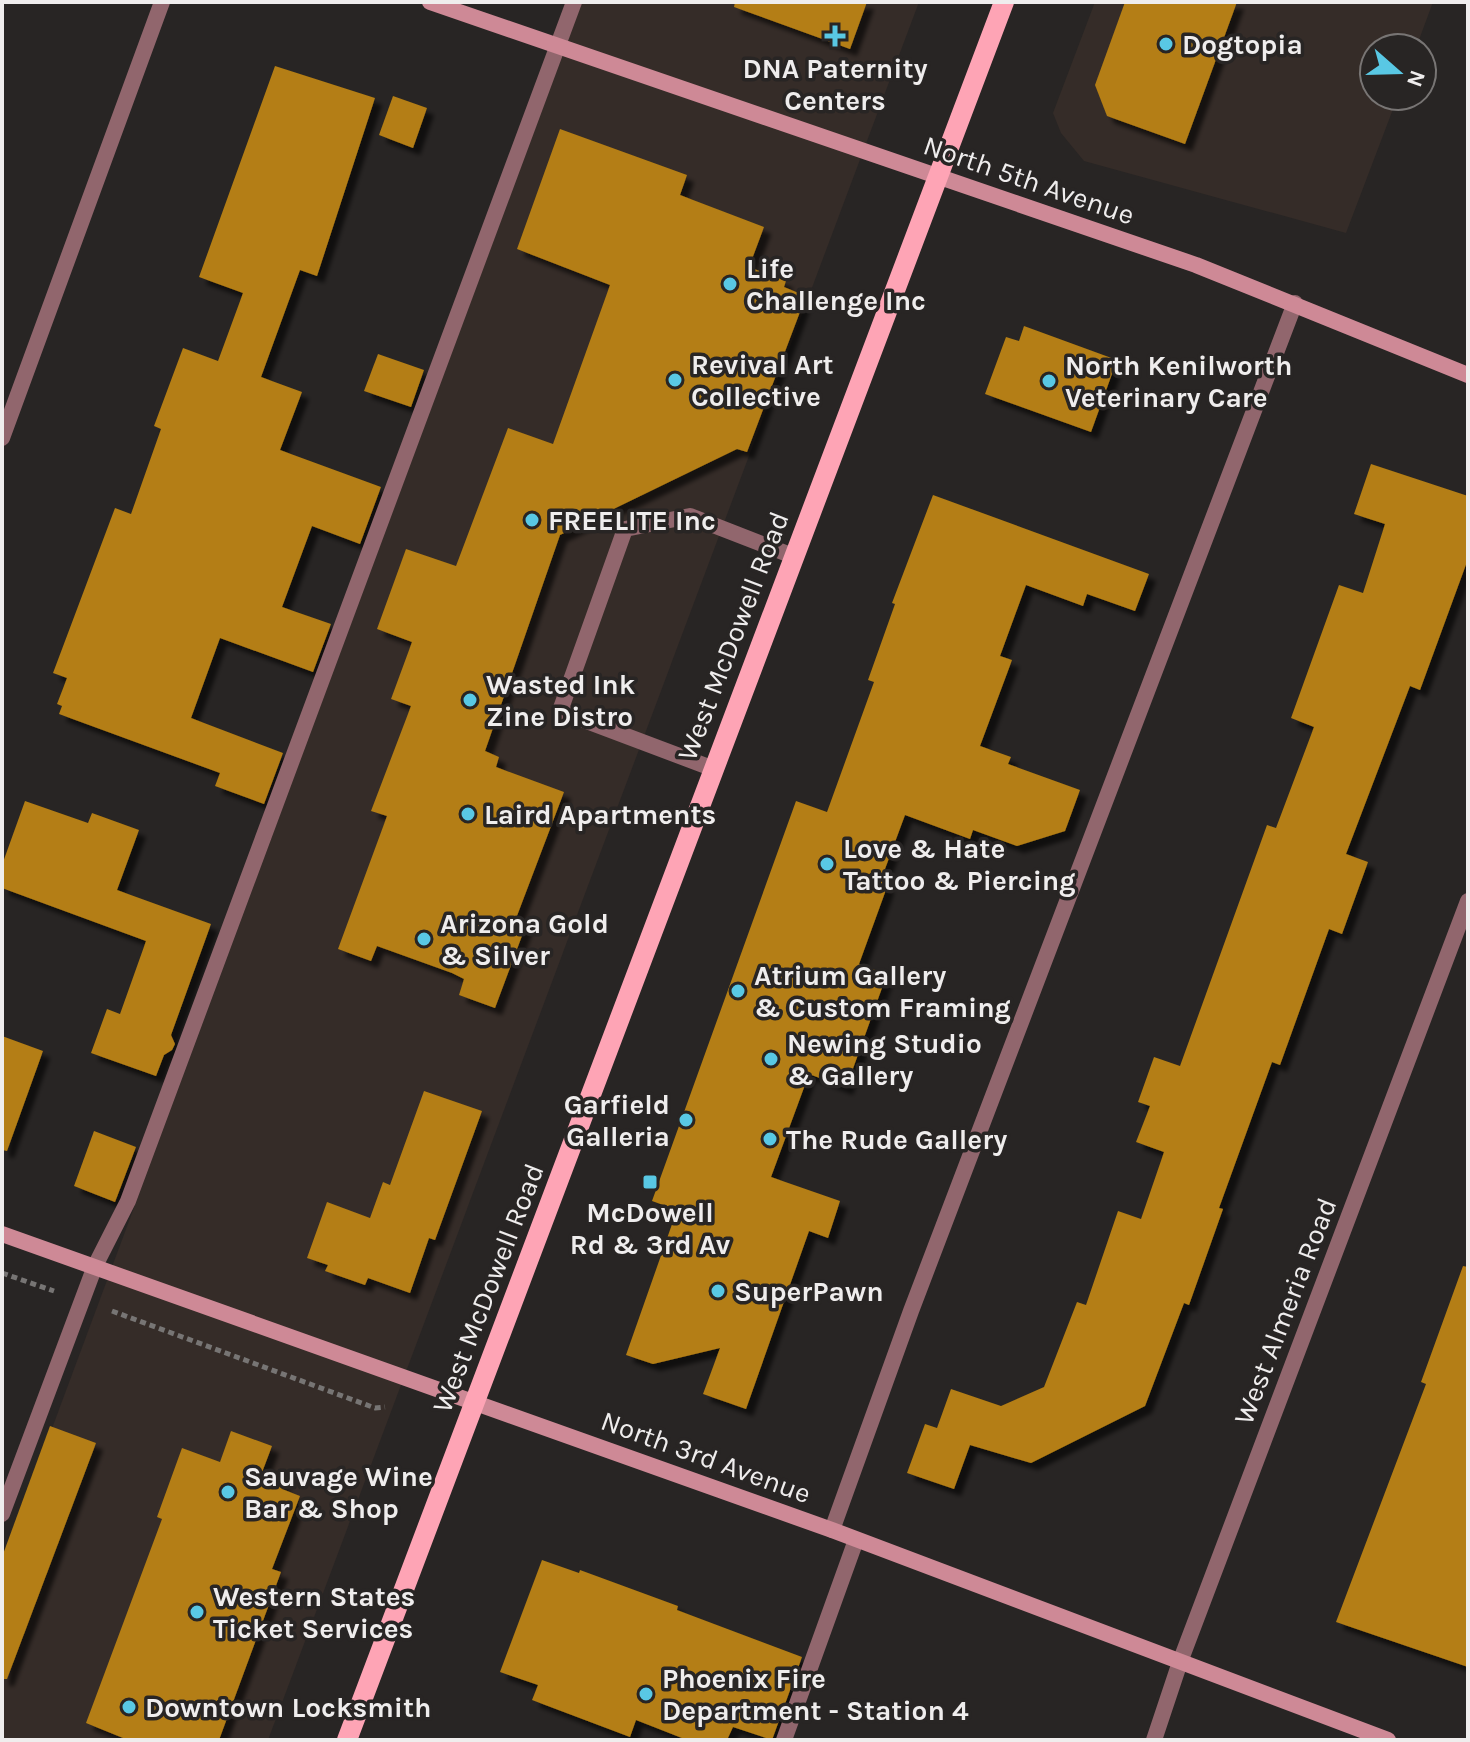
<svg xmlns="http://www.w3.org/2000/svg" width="1470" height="1742" font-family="Karla,sans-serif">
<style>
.built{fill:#352c28}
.building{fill:#b47e13;filter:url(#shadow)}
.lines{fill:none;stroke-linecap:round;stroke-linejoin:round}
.path{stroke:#777574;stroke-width:5;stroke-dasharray:6 4;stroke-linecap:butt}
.lane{stroke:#91666d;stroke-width:16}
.street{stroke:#91666d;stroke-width:16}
.secondary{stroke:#ce8996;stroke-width:16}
.primary{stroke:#fea4b5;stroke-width:20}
.poi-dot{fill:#59c8e4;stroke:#282524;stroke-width:3}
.labels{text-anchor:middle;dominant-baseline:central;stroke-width:7;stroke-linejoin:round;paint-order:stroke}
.poi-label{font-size:28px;font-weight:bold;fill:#efeded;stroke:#282524;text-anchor:start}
.street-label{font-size:28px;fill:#efeded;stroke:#282524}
</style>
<defs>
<filter id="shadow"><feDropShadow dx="7" dy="7" stdDeviation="2" flood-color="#0009"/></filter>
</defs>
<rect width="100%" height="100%" fill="#282524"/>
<g class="built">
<polygon points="582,2 919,2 268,1740 2,1740 2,1563"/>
<polygon points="1095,2 1433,2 1416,48 1374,48 1374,96 1398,96 1346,233 1084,161 1061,133 1053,113"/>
</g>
<g class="building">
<polygon points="735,2 867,2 850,49 734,7"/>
<polygon points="1125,2 1237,2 1185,144 1107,116 1095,85"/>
<polygon points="275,66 375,98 317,276 300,270 261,377 302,392 280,450 381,487 360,544 312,526 282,607 331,624 313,672 220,638 191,718 283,753 264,804 215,786 220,773 59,714 62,706 57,704 67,678 53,673 115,508 131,514 161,429 154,426 183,348 218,361 243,293 199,277"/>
<polygon points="393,96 427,108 413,148 379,135"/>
<polygon points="560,129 687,175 680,195 764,227 749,267 786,281 784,287 806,296 747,452 737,449 560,535 485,751 499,757 496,767 564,792 515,921 526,925 495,1008 459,995 464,979 452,973 377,946 371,961 338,949 387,816 371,811 411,706 391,699 412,642 377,629 406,549 456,566 508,428 553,444 610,285 517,249"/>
<polygon points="1024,326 1117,360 1091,432 985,394 1006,337 1019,341"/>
<polygon points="378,354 424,370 411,407 364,391"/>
<polygon points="1371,464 1468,496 1468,559 1420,690 1410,686 1346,854 1368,862 1342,934 1329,929 1280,1065 1272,1062 1219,1208 1223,1209 1189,1305 1184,1303 1145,1406 1031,1463 970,1445 954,1489 907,1473 925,1424 937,1428 951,1389 1001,1406 1044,1387 1077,1302 1086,1305 1118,1211 1141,1219 1164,1152 1136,1142 1150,1106 1138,1102 1154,1057 1180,1066 1267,825 1276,828 1314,727 1291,718 1339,585 1363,593 1385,524 1354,514"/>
<polygon points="933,495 1149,574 1135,611 1087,594 1083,606 1026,585 1000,656 1012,660 980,746 1011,757 1008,764 1080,790 1065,831 1017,846 973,830 970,839 905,815 882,877 887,887 859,964 887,974 846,1088 809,1074 771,1177 840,1201 828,1238 809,1231 746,1409 703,1394 720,1348 653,1364 626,1355 677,1210 652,1201 796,801 827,812 874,682 868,680 895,604 892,603"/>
<polygon points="25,801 88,823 92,813 139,830 117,890 211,924 171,1035 175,1044 172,1050 164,1055 156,1076 91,1053 107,1009 120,1014 146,941 2,888 2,865"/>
<polygon points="2,1036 43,1051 7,1151 2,1150"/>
<polygon points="424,1091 482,1111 435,1240 429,1238 410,1293 368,1278 365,1285 325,1271 328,1265 307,1258 327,1202 370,1218 383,1182 390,1185"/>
<polygon points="94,1131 136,1147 115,1202 74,1186"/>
<polygon points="1463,1266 1468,1267 1468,1667 1336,1622 1426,1384 1421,1382"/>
<polygon points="50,1426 96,1443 7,1679 2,1679 2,1557"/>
<polygon points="231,1431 272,1446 261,1475 284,1483 282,1489 300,1496 272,1569 281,1572 219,1740 128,1740 86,1723 162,1519 157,1517 182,1448 220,1462"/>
<polygon points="542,1560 579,1573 580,1570 678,1606 677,1610 802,1657 772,1740 733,1727 727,1740 687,1740 636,1720 630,1737 532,1700 538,1685 500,1672"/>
</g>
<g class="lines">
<g class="path">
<polyline points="2,1273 54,1291"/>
<polyline points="112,1311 375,1408 385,1407"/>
</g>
<g class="lane">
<polyline points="714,769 560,711 625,529 690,516 793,556"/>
<polyline points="2,1514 95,1266 128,1201 574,2"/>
<polyline points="832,1530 911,1311 1295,303"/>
<polyline points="784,1740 856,1540"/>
</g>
<g class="street">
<polyline points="2,438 162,2"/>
<polyline points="1154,1740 1180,1662 1468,901"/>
</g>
<g class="secondary">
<polyline points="430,2 1196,265 1468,375"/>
<polyline points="2,1234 832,1530 1388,1740"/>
</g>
<polyline class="primary" points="347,1740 1004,2"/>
</g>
<g class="poi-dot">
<path d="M831 24h8v8h8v8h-8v8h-8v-8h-8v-8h8z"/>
<circle cx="1166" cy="44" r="8"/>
<circle cx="730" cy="284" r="8"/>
<circle cx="675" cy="380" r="8"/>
<circle cx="1049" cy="381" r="8"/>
<circle cx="532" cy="520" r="8"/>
<circle cx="470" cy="700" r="8"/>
<circle cx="468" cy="814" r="8"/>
<circle cx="827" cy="864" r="8"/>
<circle cx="424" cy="939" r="8"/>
<circle cx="738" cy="991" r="8"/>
<circle cx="771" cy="1059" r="8"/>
<circle cx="686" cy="1120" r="8"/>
<circle cx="770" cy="1139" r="8"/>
<rect x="642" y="1174" width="16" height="16" rx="4"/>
<circle cx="718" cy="1291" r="8"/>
<circle cx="228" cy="1492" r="8"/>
<circle cx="197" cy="1612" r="8"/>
<circle cx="646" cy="1694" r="8"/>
<circle cx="129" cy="1707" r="8"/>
</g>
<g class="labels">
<g class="poi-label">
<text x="1182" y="44">Dogtopia</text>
<text x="835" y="68" text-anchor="middle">DNA Paternity<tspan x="835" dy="32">Centers</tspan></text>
<text x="746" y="268">Life<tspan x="746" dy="32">Challenge Inc</tspan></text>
<text x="691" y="364">Revival Art<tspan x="691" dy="32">Collective</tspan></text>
<text x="1065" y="365">North Kenilworth<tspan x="1065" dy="32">Veterinary Care</tspan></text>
<text x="548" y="520">FREELITE Inc</text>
<text x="486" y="684">Wasted Ink<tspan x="486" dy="32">Zine Distro</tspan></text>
<text x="484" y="814">Laird Apartments</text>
<text x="843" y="848">Love &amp; Hate<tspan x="843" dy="32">Tattoo &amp; Piercing</tspan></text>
<text x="440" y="923">Arizona Gold<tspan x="440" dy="32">&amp; Silver</tspan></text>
<text x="754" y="975">Atrium Gallery<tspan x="754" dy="32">&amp; Custom Framing</tspan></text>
<text x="787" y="1043">Newing Studio<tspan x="787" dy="32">&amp; Gallery</tspan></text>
<text x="670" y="1104" text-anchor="end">Garfield<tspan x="670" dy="32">Galleria</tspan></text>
<text x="786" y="1139">The Rude Gallery</text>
<text x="650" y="1212" text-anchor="middle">McDowell<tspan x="650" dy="32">Rd &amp; 3rd Av</tspan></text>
<text x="734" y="1291">SuperPawn</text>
<text x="244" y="1476">Sauvage Wine<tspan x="244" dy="32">Bar &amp; Shop</tspan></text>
<text x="213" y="1596">Western States<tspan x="213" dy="32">Ticket Services</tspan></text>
<text x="662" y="1678">Phoenix Fire<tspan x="662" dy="32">Department - Station 4</tspan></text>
<text x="145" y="1707">Downtown Locksmith</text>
</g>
<g class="street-label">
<text transform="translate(1029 180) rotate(19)">North 5th Avenue</text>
<text transform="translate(733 636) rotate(-69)">West McDowell Road</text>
<text transform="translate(488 1288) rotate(-69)">West McDowell Road</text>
<text transform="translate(1285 1311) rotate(-69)">West Almeria Road</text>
<text transform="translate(706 1457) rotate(20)">North 3rd Avenue</text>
</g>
</g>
<rect width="1470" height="1742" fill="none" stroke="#efeded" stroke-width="8"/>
<g transform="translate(1398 72) rotate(110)"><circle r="38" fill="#282524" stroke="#787574" stroke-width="2"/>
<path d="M0-6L14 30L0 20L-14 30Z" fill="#59c8e4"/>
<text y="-12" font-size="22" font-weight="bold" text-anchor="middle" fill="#efeded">N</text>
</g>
</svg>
